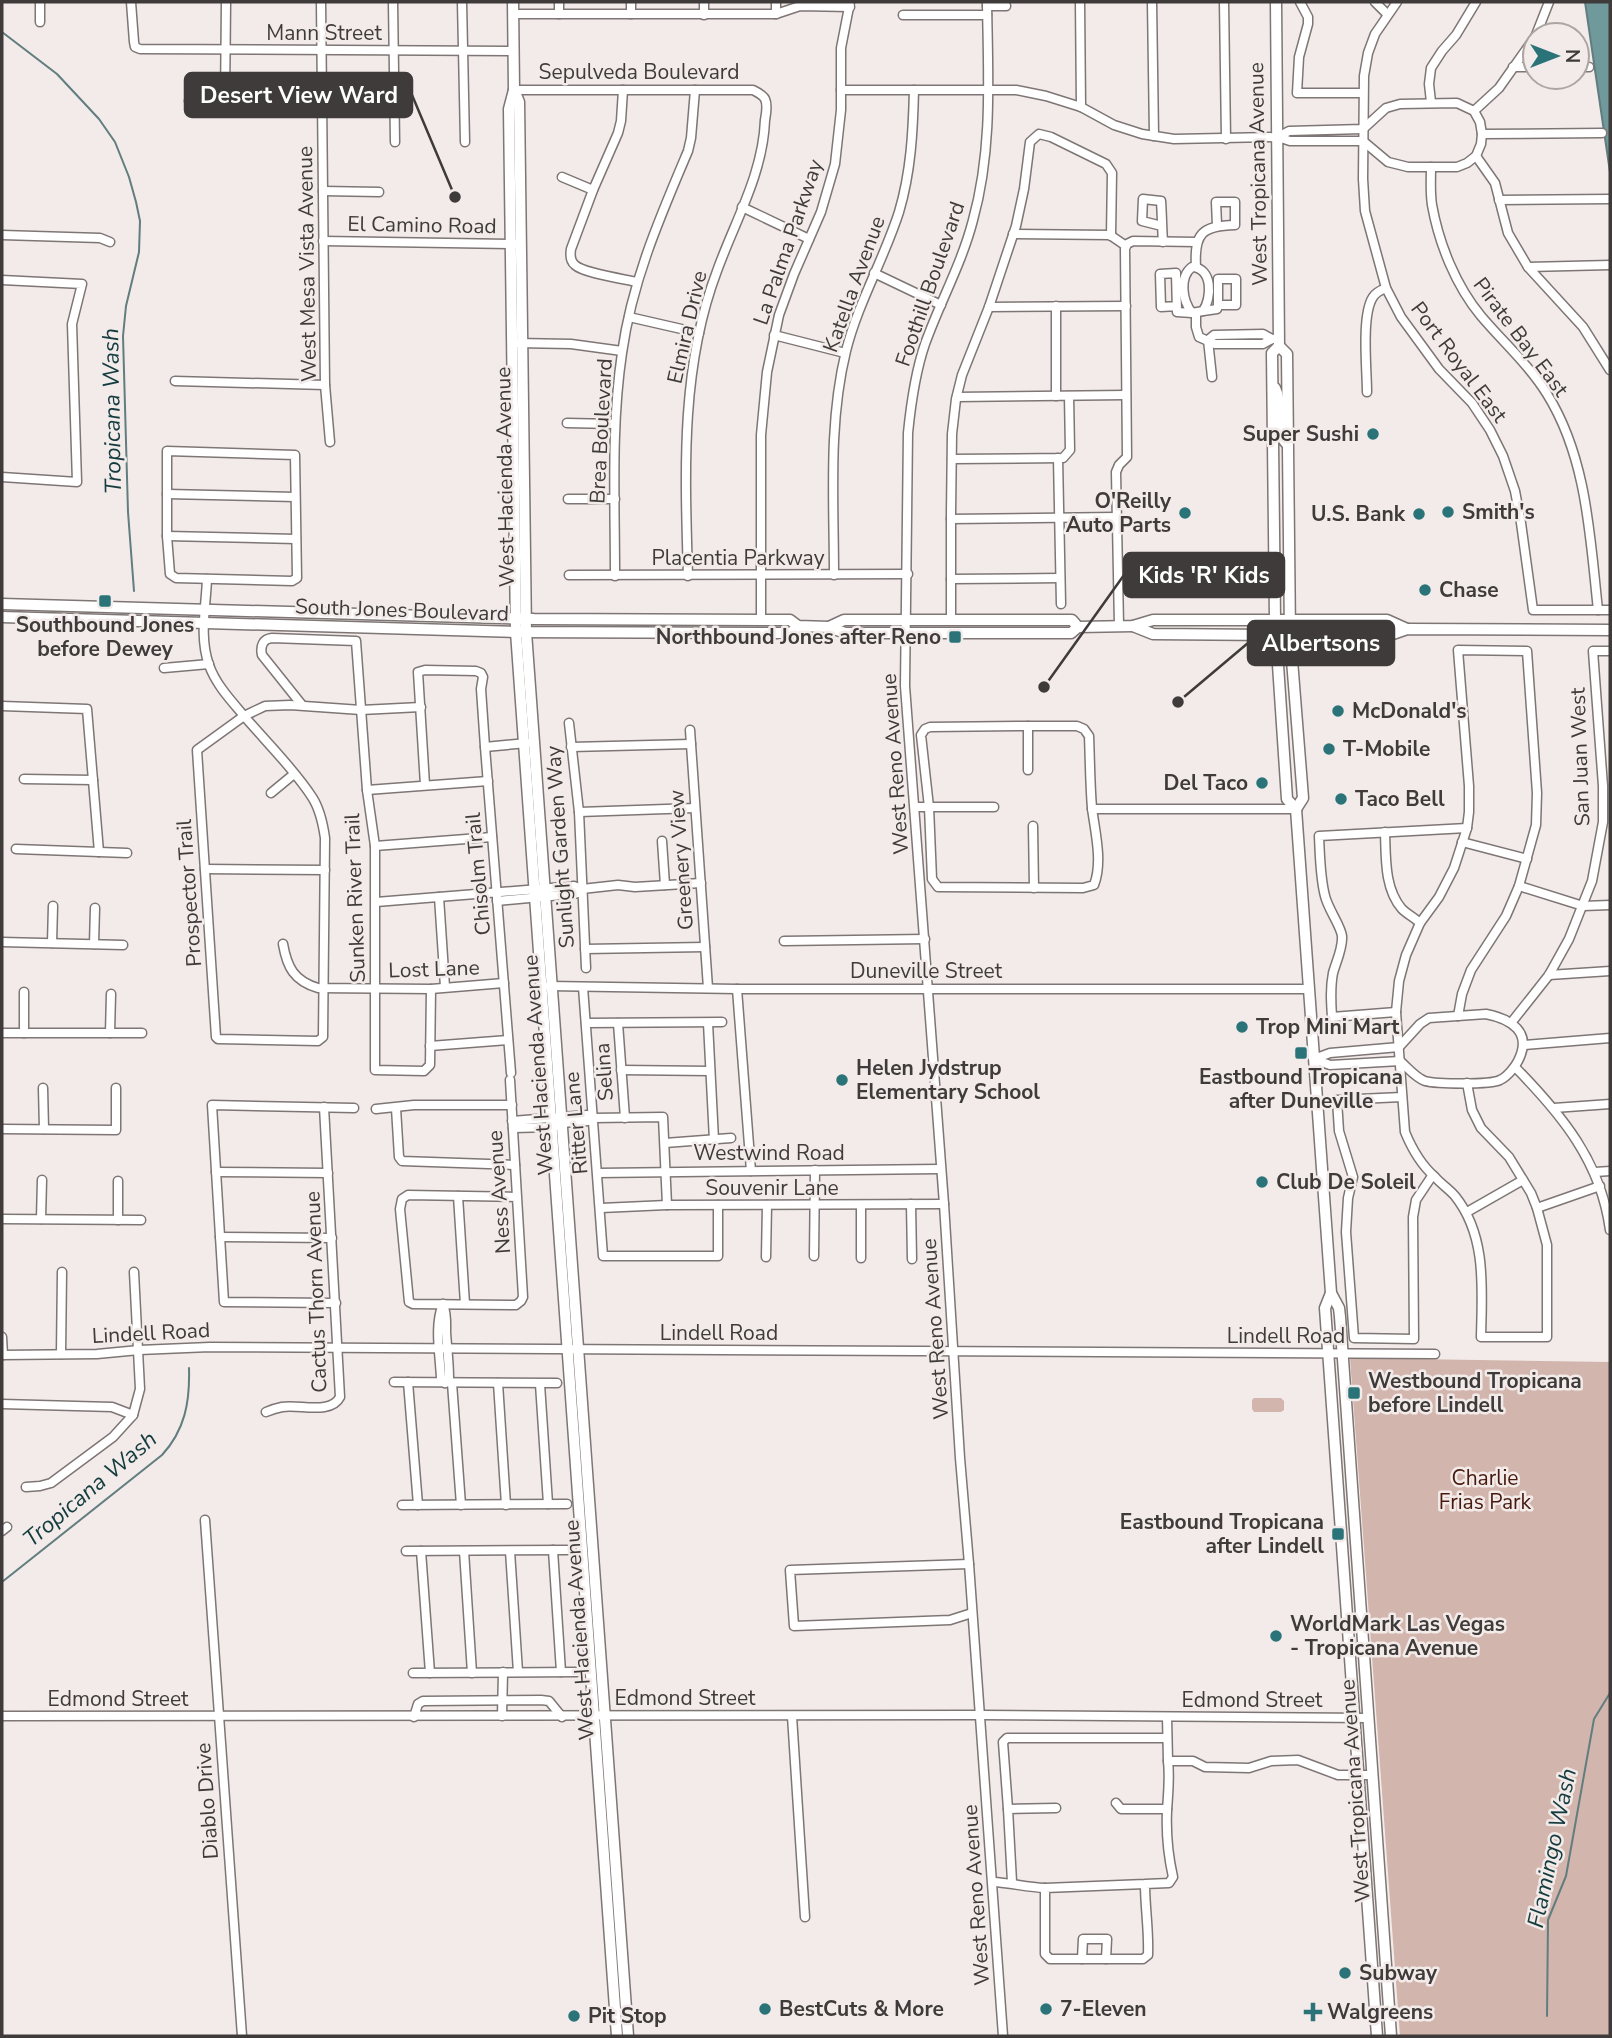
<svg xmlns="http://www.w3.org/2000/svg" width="1612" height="2038" font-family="'Nunito Sans',sans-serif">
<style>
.green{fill:#d2b5ad}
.water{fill:#70999c;stroke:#617d7f;stroke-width:2}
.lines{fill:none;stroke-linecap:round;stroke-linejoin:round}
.stream{stroke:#617d7f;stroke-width:2}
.minor-casing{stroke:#7d7674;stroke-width:11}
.major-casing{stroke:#7d7674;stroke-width:13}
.minor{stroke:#fff;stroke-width:8}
.major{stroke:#fff;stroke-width:10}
.poi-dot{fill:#297379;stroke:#f3ebe9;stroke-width:2.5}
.labels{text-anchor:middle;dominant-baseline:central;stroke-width:5;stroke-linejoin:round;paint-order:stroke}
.street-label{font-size:21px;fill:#3e3b3a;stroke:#f3ebe9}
.poi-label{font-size:21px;font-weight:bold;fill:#3e3b3a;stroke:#f3ebe9;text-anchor:start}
.park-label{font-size:21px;fill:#47190c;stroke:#f3ebe9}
.water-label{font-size:23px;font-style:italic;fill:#143c3f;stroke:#f3ebe9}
.leader{fill:none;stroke:#3e3b3a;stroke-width:2.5}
.callout-dot{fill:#3e3b3a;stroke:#f3ebe9;stroke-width:2.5}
.callout{fill:#3e3b3a;stroke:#3e3b3a;stroke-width:2.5}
.callout-label{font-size:23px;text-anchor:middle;font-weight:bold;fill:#fff}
</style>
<rect width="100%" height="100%" fill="#f3ebe9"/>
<g class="green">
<polygon points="1350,1358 1610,1362 1610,2036 1400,2036"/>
<polygon points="1254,1398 1281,1398 1284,1401 1284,1410 1281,1412 1254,1412 1252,1409 1252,1400"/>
</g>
<polygon class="water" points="1585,2 1610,2 1610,172"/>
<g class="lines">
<g class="stream">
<polyline points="2,32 57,74 99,119 115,142 129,177 136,202 140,221 139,252 126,306 123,336 128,512 134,591"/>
<path d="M 2,1582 L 162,1455 C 185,1430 190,1402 189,1368"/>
<polyline points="1547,2016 1548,1920 1566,1876 1594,1719 1610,1693"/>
</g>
<defs>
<g id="minor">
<polyline points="131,2 134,42 135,47 140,49 514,51"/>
<polyline points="321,2 325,385 330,442"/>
<polyline points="393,2 395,142"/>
<polyline points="462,2 465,142"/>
<polyline points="559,2 559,14"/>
<path d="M 987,2 C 988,75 993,148 973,220 C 962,263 940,302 925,344 C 915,373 911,403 908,433 L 905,686 L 944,1204 L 960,1458 L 969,1564 L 1003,2036"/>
<polyline points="1080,2 1081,107"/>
<polyline points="1152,2 1154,136"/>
<polyline points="1224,2 1226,139"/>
<polyline points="1300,2 1308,17 1308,24 1299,57 1297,93 1363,93"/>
<polyline points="1375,2 1387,14"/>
<polyline points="1397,2 1375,34 1368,53 1364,76 1363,179 1365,211 1386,288 1401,317 1439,369 1472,403 1490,430 1503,456 1515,491 1521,523 1533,610 1610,610"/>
<polyline points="987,6 1006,6"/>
<polyline points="513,14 776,14 800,6 850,7"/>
<polyline points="631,14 631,2"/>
<polyline points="776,14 776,2"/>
<polyline points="704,15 704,2"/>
<polyline points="903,15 987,15"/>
<polyline points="40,22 40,2"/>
<polyline points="1536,35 1549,2"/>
<polyline points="1513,67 1535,67"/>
<polyline points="1577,67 1589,67"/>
<path d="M 514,90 L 753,90 C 757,92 763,95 765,99 C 768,105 766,114 765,120 C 763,174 735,221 717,271 C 680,368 685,474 688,576"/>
<path d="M 623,90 L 621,121 L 618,133 L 593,190 L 571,249 C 570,255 570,261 575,265 C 583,273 624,279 637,282"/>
<polyline points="841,90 1016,90 1046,96 1081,107 1114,125 1142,134 1174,139 1278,137 1290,141 1363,141 1388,162 1408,167 1457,167 1467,163 1476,156 1481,144 1482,134 1480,122 1474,111 1457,103 1400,104 1386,108 1363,129 1289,131 1278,137"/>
<polyline points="189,101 262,102"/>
<polyline points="225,101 226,2"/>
<polyline points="1431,102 1429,84 1431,68 1442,51 1456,35 1476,2"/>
<polyline points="1474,111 1499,88 1535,37"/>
<polyline points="1482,134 1602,133"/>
<polyline points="1476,156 1495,183 1508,233 1528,267 1583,327 1610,370"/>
<path d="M 1431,167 C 1431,179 1430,192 1432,205 C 1439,244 1456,286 1481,316 C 1503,342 1529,365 1547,394 C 1587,458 1590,537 1598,610"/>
<polyline points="562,177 593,190"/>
<polyline points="323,191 379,192"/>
<polyline points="1499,200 1610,199"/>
<polyline points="742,207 809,239"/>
<path d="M 1162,226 L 1142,221 L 1143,199 L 1161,201 C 1162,215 1162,228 1163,242"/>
<polyline points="1013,234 1110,235 1126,246"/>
<polyline points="2,235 100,238 110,242"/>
<polyline points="323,241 514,244"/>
<path d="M 1192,267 C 1213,268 1212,298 1203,311 L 1192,313 C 1182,300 1179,277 1192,267 Z"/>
<path d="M 1196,267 C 1194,233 1202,226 1235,225 L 1235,202 L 1216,202 L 1217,225"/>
<polyline points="1528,267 1610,265"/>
<polyline points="874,273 941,305"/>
<polyline points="2,280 82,284 72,324 77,482 2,477"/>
<polyline points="1056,306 1056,396"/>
<polyline points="1177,306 1161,307 1160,274 1176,273 1177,312 1192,313"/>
<polyline points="989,307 1126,306"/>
<polyline points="1203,311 1217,309 1218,305 1236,305 1236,279 1218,279 1218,305"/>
<polyline points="1196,313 1196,327 1199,337 1215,344 1263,344 1272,339 1279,339"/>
<polyline points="629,317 699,333"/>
<polyline points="774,335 845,353"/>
<polyline points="1208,340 1214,335 1263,334 1272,339"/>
<polyline points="1208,340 1212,377"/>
<polyline points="517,343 571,344 622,351"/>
<polyline points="175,381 325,385"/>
<path d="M 1367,392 C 1367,370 1361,315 1373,297 C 1376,292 1381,290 1386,288"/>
<polyline points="957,397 1126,395"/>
<polyline points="567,423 615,424"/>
<polygon points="167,451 295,455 297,578 292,581 176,578 170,574 167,536"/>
<polyline points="1058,458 1061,604"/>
<polyline points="952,459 1063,458 1070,450 1069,396"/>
<polyline points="167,494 295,497"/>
<polyline points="568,499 615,499"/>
<polyline points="951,519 1117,517"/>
<polyline points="167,536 296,539"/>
<polyline points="569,575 908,574"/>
<path d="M 834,575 C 834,501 828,424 846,351 C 858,303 884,259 899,212 C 911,172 913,131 914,90"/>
<path d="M 615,576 C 615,501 611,426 622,353 C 632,281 660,217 688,151 L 691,138 L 695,90"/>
<path d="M 207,579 C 206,607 199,637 209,665 C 215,682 227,696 239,710 C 262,738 292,766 312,797 C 320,809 323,824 325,838 L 323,1037 L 318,1041 L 218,1039 L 216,1037 L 197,750 L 244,716 L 265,706 L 290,705 L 361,710 L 421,707"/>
<polyline points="951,579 1060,578"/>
<polyline points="761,620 761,435 767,372 779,315 794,274 821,212 835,164 841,110 841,48 850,2"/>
<polyline points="951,620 951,513 952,434 956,399 962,375 989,307 1016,226 1024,189 1030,142 1039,134 1051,137 1106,164 1112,173 1111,236"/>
<polyline points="1119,626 1116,472 1119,465 1127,457 1125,249 1127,244 1133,241 1196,242"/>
<polyline points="164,668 209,664"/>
<path d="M 302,705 L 262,655 C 260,646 263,639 272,638 L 356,641 L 367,790 L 375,846 L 375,1070 L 424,1071 L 430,1065 L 431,989"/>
<polyline points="2,706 87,709 99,852"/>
<polyline points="569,723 579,812 586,968"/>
<path d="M 1028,726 L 1077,726 L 1084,729 L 1089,736 C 1090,760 1090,784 1092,808 C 1095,832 1103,862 1094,885 L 1083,888 L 938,887 L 932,879 L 929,807 L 921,735 L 925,729 L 930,727 Z"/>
<polyline points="690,730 708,988"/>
<polyline points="485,747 527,743"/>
<polyline points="571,747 691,744"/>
<polyline points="1028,770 1028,726"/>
<polyline points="24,779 93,780"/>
<polyline points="425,785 418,672 425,670 476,671 481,673 483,677 481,689 485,747 511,1073"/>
<polyline points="367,790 488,781"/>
<polyline points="271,793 294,774"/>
<polyline points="915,807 994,807"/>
<polyline points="1092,809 1296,809"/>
<polyline points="579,812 695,808"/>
<polyline points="1033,826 1034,888"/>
<path d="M 1385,832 C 1386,857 1384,888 1402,909 C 1407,914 1415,918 1420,923"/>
<polyline points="662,841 665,885"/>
<polyline points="1462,842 1527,859"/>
<polyline points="375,846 492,837"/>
<polyline points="16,849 127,853"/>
<polyline points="205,869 325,870"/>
<polyline points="1519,886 1583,906 1610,905"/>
<polyline points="439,897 445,987"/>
<polyline points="497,901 573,894 578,893 582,889"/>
<polyline points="376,902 563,887 574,886 582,889 618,885 635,887 701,883"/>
<polyline points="784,941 925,939"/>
<polyline points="2,942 123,945"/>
<polyline points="52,943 53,906"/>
<polyline points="94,944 95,908"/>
<path d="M 283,944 C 287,967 294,981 318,988 L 431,989 L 504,983"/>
<polyline points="585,949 705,947"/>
<polyline points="1549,975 1610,971"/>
<polyline points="549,986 737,989 1309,989"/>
<polyline points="583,987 603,1256 718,1256 718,1205"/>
<polyline points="737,989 751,1171"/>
<path d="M 1396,1012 L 1332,1017 C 1331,1002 1330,988 1333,973 C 1336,962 1343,948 1342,936 C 1341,926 1328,909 1325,896 C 1320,877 1320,856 1319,836 L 1467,828"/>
<path d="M 1486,1014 C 1511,1019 1533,1032 1518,1061 C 1515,1067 1507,1077 1500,1080 C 1490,1085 1436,1084 1425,1081 C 1416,1078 1407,1067 1400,1061 L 1330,1065 L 1314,1059 L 1330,1053 L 1399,1047 L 1420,1024 L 1429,1018 Z"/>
<path d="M 1458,1016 L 1462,994 L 1471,970 L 1506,916 L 1519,886 L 1536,825 L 1537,793 L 1527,651 L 1458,650 L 1469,786 L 1469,812 L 1467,828 L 1454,868 L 1439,897 L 1420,923 L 1406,955 L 1399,981 L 1396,1012 L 1405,1132 C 1412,1149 1421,1165 1435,1177 C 1441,1184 1449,1189 1455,1196 C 1487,1236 1482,1289 1481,1337 L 1547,1337 L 1547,1245 L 1537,1208 L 1531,1193 L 1509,1157 L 1481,1128 L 1472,1110 L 1467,1083"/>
<polyline points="586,1023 722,1022"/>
<polyline points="618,1023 625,1118"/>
<polyline points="708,1023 714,1140"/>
<polyline points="1511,1023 1549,975 1569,939 1592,881 1603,822 1603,786 1593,651 1610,651"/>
<polyline points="2,1033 142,1033"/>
<polyline points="24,1033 24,992"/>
<polyline points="110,1033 111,994"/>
<polyline points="1524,1045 1610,1038"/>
<polyline points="430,1046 508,1040"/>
<path d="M 1515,1067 C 1562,1115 1601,1162 1610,1230"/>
<polyline points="621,1070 710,1071"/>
<polyline points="510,1080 523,1297 521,1301 516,1305 413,1304 409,1302 400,1209 402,1199 408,1195 517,1197"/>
<polyline points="43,1088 44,1129"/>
<polyline points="1402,1097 1337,1100 1339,1131 1353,1177 1348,1198 1346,1232 1354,1338 1414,1339 1413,1217 1416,1200 1432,1176"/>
<polyline points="396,1108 399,1157 402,1161 515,1165"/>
<polyline points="1554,1108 1610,1104"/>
<polyline points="376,1109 414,1105 512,1105"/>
<polyline points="512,1121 587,1115 594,1118 663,1117 667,1205"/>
<polyline points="513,1128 553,1127 562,1123 588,1121 594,1118"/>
<polyline points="2,1129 116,1130 116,1088"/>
<polyline points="665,1143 731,1138"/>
<polyline points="216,1172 328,1173"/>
<polyline points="1595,1172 1610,1171"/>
<polyline points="598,1173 940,1169"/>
<polyline points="118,1181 118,1220"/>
<polyline points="458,1196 465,1304"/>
<polyline points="911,1204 912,1259"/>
<polyline points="601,1208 667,1205 944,1204"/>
<polyline points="1537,1208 1600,1186"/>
<polyline points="1467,1212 1523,1180"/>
<polyline points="2,1219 141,1220"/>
<polyline points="41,1219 42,1180"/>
<polyline points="220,1237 332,1238"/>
<polyline points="814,1256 815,1170"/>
<polyline points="766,1257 767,1205"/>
<polyline points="861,1258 861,1205"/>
<polyline points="336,1303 224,1302 212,1105 354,1108"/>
<path d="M 443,1304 C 434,1325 440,1355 441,1378 L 445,1383"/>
<path d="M 443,1304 C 447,1314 446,1322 446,1332 C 447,1348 449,1363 449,1378 L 445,1383"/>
<polyline points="2,1337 3,1355"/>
<polyline points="61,1354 62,1272"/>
<polyline points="2,1355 97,1354 139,1350 210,1347 1435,1354"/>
<polyline points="394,1382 557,1383"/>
<polyline points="408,1382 418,1505"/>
<polyline points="452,1383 461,1505"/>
<polyline points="498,1383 506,1505"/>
<polyline points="540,1384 548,1504"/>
<polyline points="2,1404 112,1407 133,1415"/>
<path d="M 266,1412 C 271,1410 277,1408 282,1407 C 299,1404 331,1415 340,1397 L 324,1107"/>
<polyline points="26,1487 40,1486 51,1483 113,1437 133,1415 140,1389 134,1272"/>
<polyline points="402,1505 567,1504"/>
<polyline points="205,1520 242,2036"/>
<polyline points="2,1531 7,1527"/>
<polyline points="553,1550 561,1672"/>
<polyline points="406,1551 567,1550"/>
<polyline points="421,1551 430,1673"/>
<polyline points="464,1551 472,1673"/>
<polyline points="510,1551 518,1672"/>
<polyline points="969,1564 790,1570 794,1626 950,1620 972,1613"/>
<polyline points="413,1673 577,1672"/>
<polyline points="2,1716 981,1715 1369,1718"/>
<polyline points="502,1716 503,1672"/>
<polyline points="792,1716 805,1917"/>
<polyline points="414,1717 418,1704 423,1701 541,1700 549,1701 562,1717"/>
<polyline points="1167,1717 1168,1761 1193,1761 1205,1767 1249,1768 1271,1761 1298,1760 1338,1775 1373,1775"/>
<polyline points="1116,1803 1121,1809 1167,1809"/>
<polyline points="1008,1809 1003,1742 1007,1738 1167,1738"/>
<path d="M 993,1882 C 1011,1883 1026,1887 1045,1888"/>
<polyline points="1012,1882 1008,1809 1056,1808"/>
<path d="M 1145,1884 L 1045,1888 L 1045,1954 L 1050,1959 L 1143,1959 L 1148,1955 C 1149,1930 1145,1908 1145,1884 L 1169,1883 L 1173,1877 C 1168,1855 1166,1834 1167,1811 C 1168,1794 1170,1778 1168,1761"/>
<polyline points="1082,1959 1083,1939 1107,1939 1106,1959"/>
</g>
<g id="major">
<polyline points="513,2 514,90 509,109 516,632 617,2036"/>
<polyline points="1276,2 1279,346 1272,353 1275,620 1287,799 1296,809 1331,1293 1339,1308 1340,1317 1391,2036"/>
<polyline points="514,90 519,102 526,632 628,2036"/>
<polyline points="1279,346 1287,354 1290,635 1303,798 1296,809"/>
<path d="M 1275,388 C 1284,405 1274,431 1286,443"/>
<polyline points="2,604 534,619 790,620 798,626 829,627 845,633 1071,633 1078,627 1133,626 1153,620 1387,620 1407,629"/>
<polyline points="2,617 516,632 791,633 798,626"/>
<polyline points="1133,626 1153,634 1387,636 1407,629 1610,630"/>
<polyline points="829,627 844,620 1072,620 1078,627"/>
<polyline points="1331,1293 1325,1308 1377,2036"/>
</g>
</defs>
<use href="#minor" class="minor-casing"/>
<use href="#major" class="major-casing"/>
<use href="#minor" class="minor"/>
<use href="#major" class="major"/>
</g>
<g class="poi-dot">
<circle cx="1373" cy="434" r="7"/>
<circle cx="1448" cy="512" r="7"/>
<circle cx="1185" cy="513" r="7"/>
<circle cx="1419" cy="514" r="7"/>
<circle cx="1425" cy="590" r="7"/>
<rect x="98" y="594" width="14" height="14" rx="3.5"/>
<rect x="948" y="630" width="14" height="14" rx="3.5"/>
<circle cx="1338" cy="711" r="7"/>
<circle cx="1329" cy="749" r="7"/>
<circle cx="1262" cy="783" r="7"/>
<circle cx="1341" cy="799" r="7"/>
<circle cx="1242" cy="1027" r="7"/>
<rect x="1294" y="1046" width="14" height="14" rx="3.5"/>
<circle cx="842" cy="1080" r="7"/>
<circle cx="1262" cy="1182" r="7"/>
<rect x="1347" y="1386" width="14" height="14" rx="3.5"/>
<rect x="1331" y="1527" width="14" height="14" rx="3.5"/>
<circle cx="1276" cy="1636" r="7"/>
<circle cx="1345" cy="1973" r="7"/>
<circle cx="765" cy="2009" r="7"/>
<circle cx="1046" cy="2009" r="7"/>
<path d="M1309.5 2001.5h7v7h7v7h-7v7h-7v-7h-7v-7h7z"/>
<circle cx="574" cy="2016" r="7"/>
</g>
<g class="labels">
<g class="street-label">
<text x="324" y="33">Mann Street</text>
<text x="639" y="72">Sepulveda Boulevard</text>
<text transform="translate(1258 174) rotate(-91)">West Tropicana Avenue</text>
<text transform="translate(422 225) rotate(1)">El Camino Road</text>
<text transform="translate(788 242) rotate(-71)">La Palma Parkway</text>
<text transform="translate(307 264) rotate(-91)">West Mesa Vista Avenue</text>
<text transform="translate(854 284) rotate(-70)">Katella Avenue</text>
<text transform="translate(930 284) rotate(-71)">Foothill Boulevard</text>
<text transform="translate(687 327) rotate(-77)">Elmira Drive</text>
<text transform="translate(1521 337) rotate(53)">Pirate Bay East</text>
<text transform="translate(1459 362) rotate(53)">Port Royal East</text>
<text transform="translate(601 431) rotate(-87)">Brea Boulevard</text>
<text transform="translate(505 477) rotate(-91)">West Hacienda Avenue</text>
<text x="738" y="558">Placentia Parkway</text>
<text transform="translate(402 610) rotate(2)">South Jones Boulevard</text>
<text transform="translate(1580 757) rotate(-92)">San Juan West</text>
<text transform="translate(895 764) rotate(-94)">West Reno Avenue</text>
<text transform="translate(560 847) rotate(-94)">Sunlight Garden Way</text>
<text transform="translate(681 860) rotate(-94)">Greenery View</text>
<text transform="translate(478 874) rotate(-95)">Chisolm Trail</text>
<text transform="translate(189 893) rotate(-94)">Prospector Trail</text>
<text transform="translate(355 898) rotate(-92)">Sunken River Trail</text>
<text transform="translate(434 969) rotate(-2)">Lost Lane</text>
<text x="926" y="971">Duneville Street</text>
<text transform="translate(538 1065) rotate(-94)">West Hacienda Avenue</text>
<text transform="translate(604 1072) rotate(-94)">Selina</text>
<text transform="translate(576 1123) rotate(-95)">Ritter Lane</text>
<text x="769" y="1153">Westwind Road</text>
<text x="772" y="1188">Souvenir Lane</text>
<text transform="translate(499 1192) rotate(-94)">Ness Avenue</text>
<text transform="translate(316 1292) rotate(-92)">Cactus Thorn Avenue</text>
<text transform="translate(935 1329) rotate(-94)">West Reno Avenue</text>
<text transform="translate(151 1333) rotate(-3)">Lindell Road</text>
<text x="719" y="1333">Lindell Road</text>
<text x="1286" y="1336">Lindell Road</text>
<text transform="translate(579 1630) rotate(-94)">West Hacienda Avenue</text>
<text x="685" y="1698">Edmond Street</text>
<text x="118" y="1699">Edmond Street</text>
<text x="1252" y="1700">Edmond Street</text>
<text transform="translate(1355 1791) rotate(-94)">West Tropicana Avenue</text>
<text transform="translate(207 1801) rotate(-94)">Diablo Drive</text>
<text transform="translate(976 1895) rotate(-94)">West Reno Avenue</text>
</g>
<g class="poi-label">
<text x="1359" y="434" text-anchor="end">Super Sushi</text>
<text x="1171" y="501" text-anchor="end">O'Reilly<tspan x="1171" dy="24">Auto Parts</tspan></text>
<text x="1462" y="512">Smith's</text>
<text x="1405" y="514" text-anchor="end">U.S. Bank</text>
<text x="1439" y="590">Chase</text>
<text x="105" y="625" text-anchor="middle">Southbound Jones<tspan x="105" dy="24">before Dewey</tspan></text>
<text x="941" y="637" text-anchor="end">Northbound Jones after Reno</text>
<text x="1352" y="711">McDonald's</text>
<text x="1343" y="749">T-Mobile</text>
<text x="1248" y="783" text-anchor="end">Del Taco</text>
<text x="1355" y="799">Taco Bell</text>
<text x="1256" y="1027">Trop Mini Mart</text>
<text x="856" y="1068">Helen Jydstrup<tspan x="856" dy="24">Elementary School</tspan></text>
<text x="1301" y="1077" text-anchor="middle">Eastbound Tropicana<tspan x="1301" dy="24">after Duneville</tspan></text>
<text x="1276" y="1182">Club De Soleil</text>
<text x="1368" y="1381">Westbound Tropicana<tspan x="1368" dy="24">before Lindell</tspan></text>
<text x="1324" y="1522" text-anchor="end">Eastbound Tropicana<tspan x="1324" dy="24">after Lindell</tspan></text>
<text x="1290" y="1624">WorldMark Las Vegas<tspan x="1290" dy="24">- Tropicana Avenue</tspan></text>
<text x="1359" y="1973">Subway</text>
<text x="779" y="2009">BestCuts &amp; More</text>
<text x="1060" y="2009">7-Eleven</text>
<text x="1327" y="2012">Walgreens</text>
<text x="588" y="2016">Pit Stop</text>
</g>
<g class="park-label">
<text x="1485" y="1478">Charlie<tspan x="1485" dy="24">Frias Park</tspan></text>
</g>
<g class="water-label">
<text transform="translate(112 411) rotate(-91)">Tropicana Wash</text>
<text transform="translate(90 1489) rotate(-40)">Tropicana Wash</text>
<text transform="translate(1552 1848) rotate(-78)">Flamingo Wash</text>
</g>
</g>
<path class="leader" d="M455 197L412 95M1044 687L1124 575M1178 702L1248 643"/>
<g class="callout-dot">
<circle cx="455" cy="197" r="7"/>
<circle cx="1044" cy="687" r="7"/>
<circle cx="1178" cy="702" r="7"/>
</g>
<g class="callout">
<rect x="185" y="73" width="227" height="44" rx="7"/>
<rect x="1124" y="553" width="160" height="44" rx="7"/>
<rect x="1248" y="621" width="146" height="44" rx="7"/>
</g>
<g class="callout-label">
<text x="299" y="103">Desert View Ward</text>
<text x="1204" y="583">Kids 'R' Kids</text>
<text x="1321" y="651">Albertsons</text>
</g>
<rect width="1612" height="2038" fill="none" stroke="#3e3b3a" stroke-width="7"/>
<g transform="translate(1556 56) rotate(90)"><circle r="33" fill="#f3ebe9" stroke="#aba5a3" stroke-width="2"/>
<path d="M0-5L12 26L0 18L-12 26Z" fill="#297379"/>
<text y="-10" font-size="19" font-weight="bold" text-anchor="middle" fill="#3e3b3a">N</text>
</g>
</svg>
